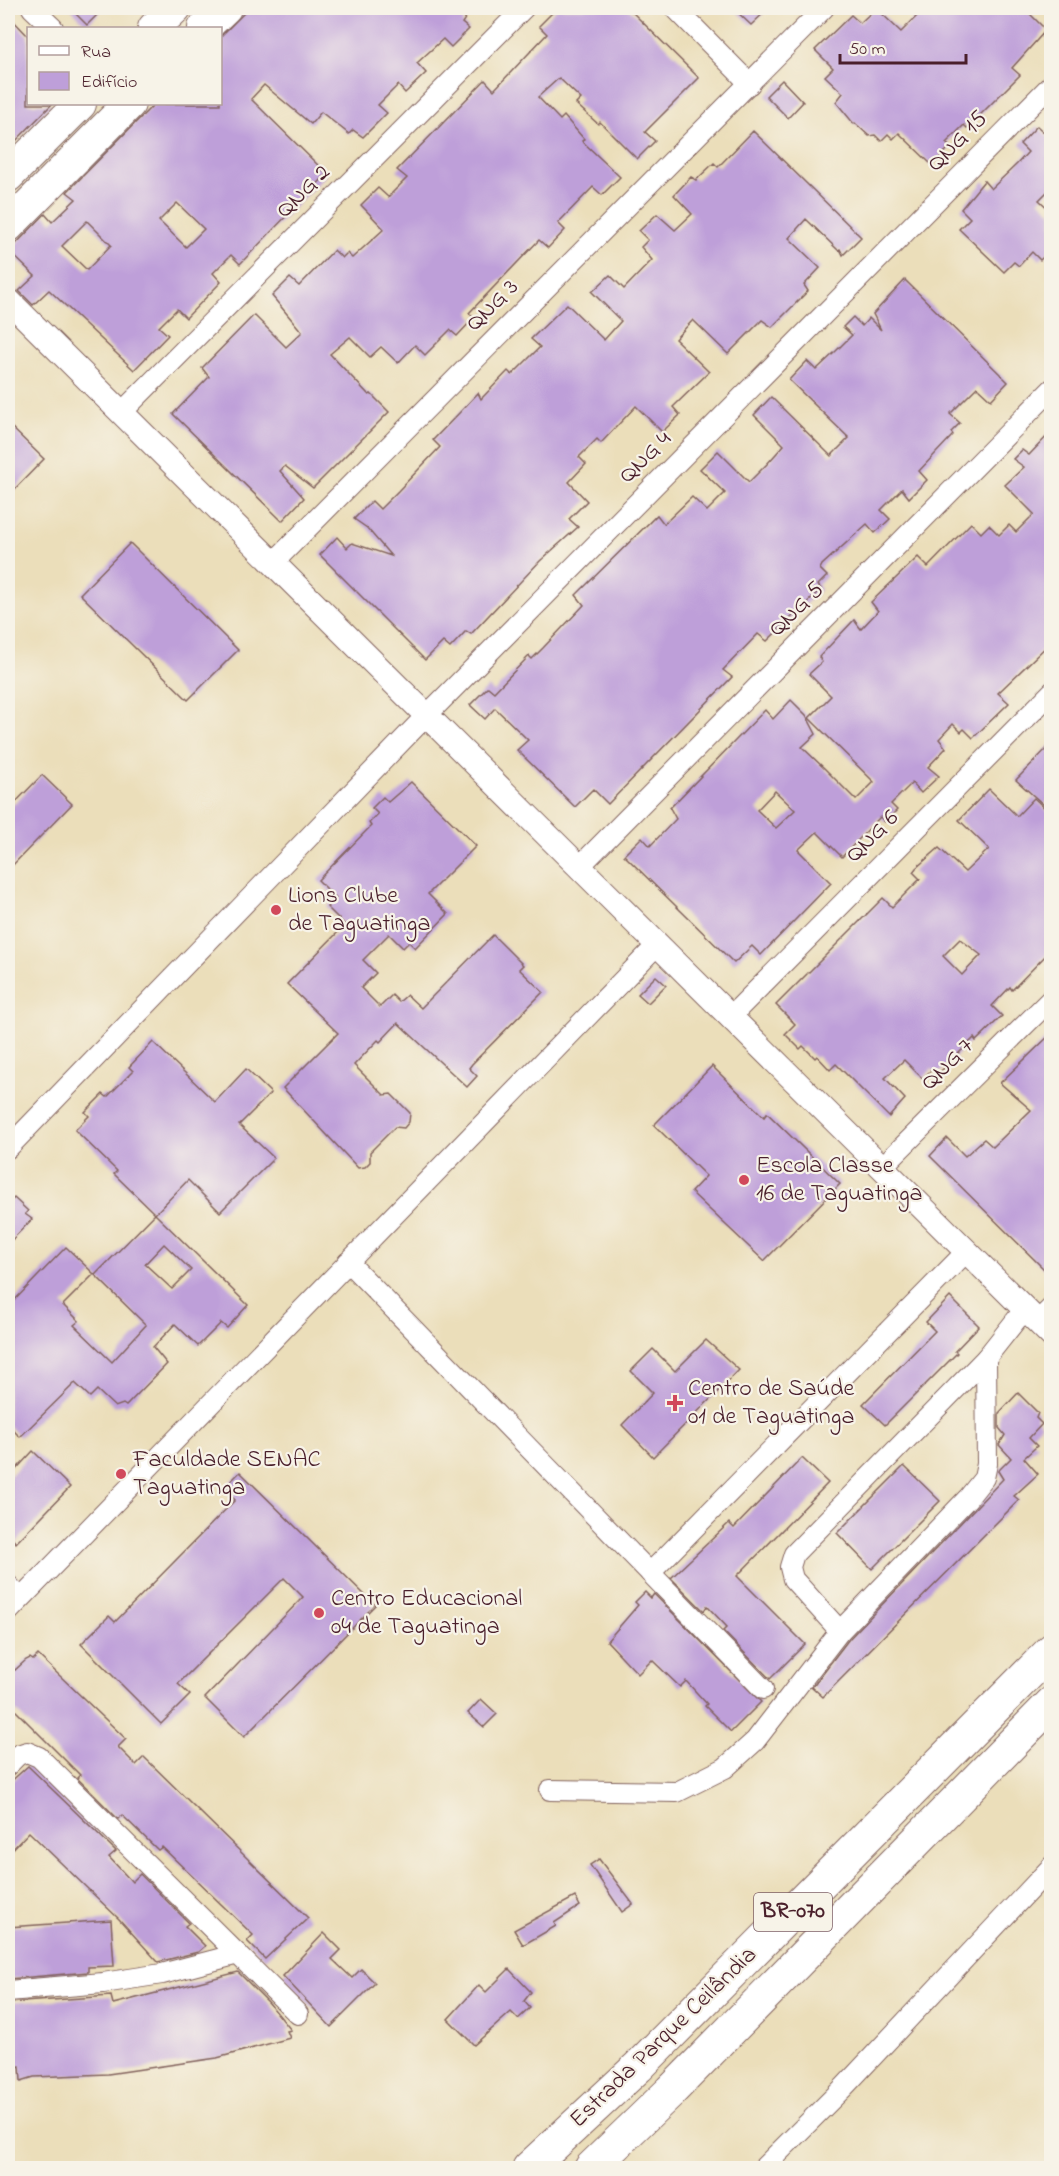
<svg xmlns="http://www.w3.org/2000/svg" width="1059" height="2176" font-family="'Indie Flower',sans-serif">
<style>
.building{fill:#be9fd9;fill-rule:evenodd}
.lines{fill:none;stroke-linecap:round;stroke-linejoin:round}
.minor-casing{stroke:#82625d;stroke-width:22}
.tertiary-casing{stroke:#82625d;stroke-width:26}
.primary-casing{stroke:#82625d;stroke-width:34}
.motorway-casing{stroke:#82625d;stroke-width:35}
.minor{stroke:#fff;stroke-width:20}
.tertiary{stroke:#fff;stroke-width:24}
.primary{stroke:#fff;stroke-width:32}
.motorway{stroke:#fff;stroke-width:33}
.poi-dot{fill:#d1495b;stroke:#f7f3e8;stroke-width:2}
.labels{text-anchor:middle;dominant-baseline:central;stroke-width:4.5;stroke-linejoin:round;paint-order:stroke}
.shield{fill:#f7f3e8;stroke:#7e5f64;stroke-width:1.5}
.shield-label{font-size:22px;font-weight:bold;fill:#4a1f2b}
.street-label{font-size:24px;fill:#4a1f2b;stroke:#f7f3e8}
.poi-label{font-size:24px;fill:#4a1f2b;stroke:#f7f3e8;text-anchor:start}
</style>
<rect width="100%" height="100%" fill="#f7f3e8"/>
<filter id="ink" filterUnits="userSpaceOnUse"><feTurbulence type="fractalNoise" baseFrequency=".0167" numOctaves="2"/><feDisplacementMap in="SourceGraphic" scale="12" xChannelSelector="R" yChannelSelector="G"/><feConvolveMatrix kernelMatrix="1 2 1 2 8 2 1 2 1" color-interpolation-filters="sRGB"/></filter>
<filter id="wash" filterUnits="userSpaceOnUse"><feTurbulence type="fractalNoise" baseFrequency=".008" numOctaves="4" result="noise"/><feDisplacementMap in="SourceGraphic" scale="24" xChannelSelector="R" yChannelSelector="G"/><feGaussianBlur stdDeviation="1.35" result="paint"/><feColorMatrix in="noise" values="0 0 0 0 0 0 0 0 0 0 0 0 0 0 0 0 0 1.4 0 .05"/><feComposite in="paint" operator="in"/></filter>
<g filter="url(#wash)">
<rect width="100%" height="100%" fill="#ebdeba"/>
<g id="blocks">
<g class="building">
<polygon points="70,8 104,8 87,25"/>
<path d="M 249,8 L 472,8 L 462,23 L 469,29 L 451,47 L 443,39 L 417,63 L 426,73 L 405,93 L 398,85 L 378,105 L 387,113 L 363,137 L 353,130 L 349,134 L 321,112 L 311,124 L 264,85 L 251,99 L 327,174 L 240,264 L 231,255 L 213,273 L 221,282 L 186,318 L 177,309 L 159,327 L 168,335 L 134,370 L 49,290 L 33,305 L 19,291 L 35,276 L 9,251 L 45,214 L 52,222 L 76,199 L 67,192 L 154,104 L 220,104 L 220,37 ZM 177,203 L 204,229 L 186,247 L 159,221 ZM 87,221 L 111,245 L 87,270 L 62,246 Z"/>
<polygon points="557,8 628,8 699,78 645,132 655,141 637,159 600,122 598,124 576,104 581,99 559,78 538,97 560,120 564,116 584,139 582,141 620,177 602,195 593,187 558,223 565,230 548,248 539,240 469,313 474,318 457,336 450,330 425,355 415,345 398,363 381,347 370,357 350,337 330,354 369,395 371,394 389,412 313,488 285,466 280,471 304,498 282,521 173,414 209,377 202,368 254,315 286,347 302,332 272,296 290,278 299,286 334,250 342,258 347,253 352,258 384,229 361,205 378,188 388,197 407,178 397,170 485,80 494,90 512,71 547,34 539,26"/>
<polygon points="733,8 769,8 751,25"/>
<polygon points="876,8 901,32 925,8 1024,8 1046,30 1012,68 1020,75 967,128 964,125 946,143 950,147 932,165 899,133 893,139 888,134 881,141 875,135 869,136 855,123 854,124 836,102 843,93 825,76 833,68 815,50 851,15 860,23"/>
<polygon points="8,15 28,36 28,104 52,104 8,149"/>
<polygon points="782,80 803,102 788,118 766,96"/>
<polygon points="1037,126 1052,140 1052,187 1039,200 1052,212 1052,249 1040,260 1032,252 1019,266 1014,262 1004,272 959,229 970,218 961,209 984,181 991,189 1017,164 1028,152 1020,144"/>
<polygon points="753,131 861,237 843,255 840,249 838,250 806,219 789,238 820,268 804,285 808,291 772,327 762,320 728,354 693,320 675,339 709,372 673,407 680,415 662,432 636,406 601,443 597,439 579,457 586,464 569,482 587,501 569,519 578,527 540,561 471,634 466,631 450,648 443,642 425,660 320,555 337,537 347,548 352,543 391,556 367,528 354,519 372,501 380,509 398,491 440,447 433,440 461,411 478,393 481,399 508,371 512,375 540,347 531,339 567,304 604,340 621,321 592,292 610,275 624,289 652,260 641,247 648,240 639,231 657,214 675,230 692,214 674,195 691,177 696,180 714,163 718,167"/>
<polygon points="905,280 1008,382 991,400 977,387 950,414 960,423 951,432 953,435 919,471 927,480 909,498 902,489 881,510 890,519 875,533 867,524 822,565 820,569 827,576 818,585 821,589 767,641 758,634 723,670 732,677 608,804 593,789 575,807 517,750 528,740 495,708 485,719 470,705 488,687 494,692 529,656 532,659 543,648 584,605 576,595 657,515 664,524 692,497 707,511 725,493 700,469 718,451 749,482 767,464 784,445 754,415 771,397 831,456 849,438 789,380 807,361 816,370 834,353 852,335 843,327 853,317 862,326 869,318 881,330 873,314"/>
<polygon points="8,424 44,459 8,496"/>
<path d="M 1052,431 L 1052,641 L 998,693 L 1009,703 L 973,738 L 964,729 L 961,732 L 953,724 L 939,739 L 946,748 L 928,767 L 939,776 L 921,793 L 912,783 L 891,804 L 897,810 L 885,822 L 880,817 L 842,857 L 817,832 L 798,850 L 831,883 L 761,955 L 752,946 L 734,963 L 624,855 L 642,837 L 650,846 L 676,819 L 670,808 L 765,710 L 773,719 L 791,700 L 806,715 L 816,734 L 802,747 L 825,769 L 856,800 L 874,782 L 809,718 L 831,696 L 809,674 L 822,662 L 819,657 L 854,620 L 861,629 L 878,611 L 871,602 L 918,557 L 928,567 L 971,523 L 981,533 L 989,525 L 999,535 L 1009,525 L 1016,532 L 1034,514 L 1005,485 L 1024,467 L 1013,459 L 1022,450 L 1029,455 ZM 775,791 L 795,810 L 776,828 L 757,810 Z"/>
<polygon points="130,543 238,650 188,700 80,594"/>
<polygon points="1052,743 1052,797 1044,805 1016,780"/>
<polygon points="42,775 72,804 8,870 8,810"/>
<polygon points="411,782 476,846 428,894 448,914 415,948 409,942 403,948 389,934 363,960 376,973 361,988 380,1007 392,995 399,1002 407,995 421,1008 493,935 523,965 519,969 543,992 472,1064 469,1068 477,1076 467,1087 398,1023 380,1042 378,1040 354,1065 384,1095 391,1094 410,1113 409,1122 404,1128 395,1127 370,1152 370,1162 365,1167 358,1168 283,1088 338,1033 287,984 345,925 327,907 336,898 318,880 371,826 369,823 378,814 372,808 383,797 388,802"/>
<path d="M 989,789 L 1017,816 L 1034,798 L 1052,815 L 1052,949 L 1012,990 L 1010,987 L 992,1006 L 1002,1016 L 976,1041 L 974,1038 L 938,1074 L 932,1069 L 923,1079 L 904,1060 L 885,1078 L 905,1099 L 889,1117 L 836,1064 L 830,1070 L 817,1056 L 815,1058 L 803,1046 L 800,1049 L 785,1034 L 795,1024 L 776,1005 L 883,898 L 892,907 L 920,879 L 913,872 L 916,868 L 939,848 L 965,872 L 989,849 L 959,820 ZM 960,939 L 981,955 L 962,975 L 943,956 Z"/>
<polygon points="656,976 666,985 648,1003 638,994"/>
<polygon points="1052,1033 1052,1277 930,1156 947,1138 965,1156 984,1139 993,1147 1031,1110 1000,1083"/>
<polygon points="153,1042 215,1102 246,1069 271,1093 239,1125 274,1158 220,1212 188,1180 155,1214 114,1174 117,1171 75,1130 89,1116 85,1112 103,1094 107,1097 133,1071 129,1067"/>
<polygon points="712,1066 764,1117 767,1113 840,1184 764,1261 691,1192 706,1176 654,1125"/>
<polygon points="14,1198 28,1211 25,1214 32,1219 8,1244 8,1204"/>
<path d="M 155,1214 L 248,1305 L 227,1328 L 221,1323 L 198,1346 L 175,1324 L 153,1347 L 167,1364 L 126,1406 L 123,1404 L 115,1407 L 97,1390 L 90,1397 L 75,1383 L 20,1437 L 8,1425 L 8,1307 L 66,1247 L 94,1274 L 63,1305 L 79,1321 L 74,1325 L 112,1362 L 146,1325 L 95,1275 ZM 164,1244 L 191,1270 L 172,1289 L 145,1264 Z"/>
<polygon points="950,1297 979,1326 955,1351 957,1353 885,1425 863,1404 935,1331 926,1322"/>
<polygon points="706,1340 739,1370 653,1457 622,1425 653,1393 631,1371 653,1349 675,1371"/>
<polygon points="1018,1393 1038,1413 1036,1418 1042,1424 1029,1438 1037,1446 1024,1458 1038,1474 1014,1496 1019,1500 823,1697 812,1687 849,1639 1003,1479 998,1471 1011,1458 999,1445 1005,1435 999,1428 999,1413"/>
<polygon points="33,1451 70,1487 16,1543 8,1534 8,1478"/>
<polygon points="802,1458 828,1483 737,1576 805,1644 770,1679 723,1631 727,1627 707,1606 704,1611 671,1578 729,1523 734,1528"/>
<polygon points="904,1466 940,1501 872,1569 837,1533"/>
<polygon points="240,1472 375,1605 244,1737 205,1698 303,1597 284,1578 178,1684 190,1695 161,1724 81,1644 109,1616 115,1622 235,1500 224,1488"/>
<polygon points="645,1592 651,1598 654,1594 761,1702 731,1732 705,1706 707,1704 686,1681 680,1687 652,1660 638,1674 607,1641 638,1605 635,1602"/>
<polygon points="38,1655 126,1739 118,1747 136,1765 144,1757 308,1918 265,1959 247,1941 253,1935 162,1847 158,1850 122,1815 118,1819 77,1778 80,1775 8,1703 8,1666 15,1670 26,1660 30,1658 33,1660"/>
<polygon points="481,1699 497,1714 484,1727 468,1713"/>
<polygon points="28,1766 116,1851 109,1857 132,1882 140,1874 189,1923 185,1926 205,1946 198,1952 158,1962 119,1919 29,1832 8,1854 8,1784"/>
<polygon points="599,1859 633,1904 622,1912 590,1865"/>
<polygon points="575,1897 580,1906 554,1923 556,1926 523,1945 514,1930"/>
<polygon points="111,1920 114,1966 88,1967 88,1972 8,1979 8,1927"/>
<polygon points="324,1933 341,1950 332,1959 352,1978 361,1969 375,1983 331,2027 283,1976"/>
<polygon points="509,1969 531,1992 524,2001 530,2008 518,2019 511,2012 474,2045 448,2019 479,1985 486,1992"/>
<polygon points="238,1972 269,2003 291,2030 287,2031 290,2038 217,2058 108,2074 34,2077 21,2081 20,2066 9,2067 8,2003 111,1996 113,2004"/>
</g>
</g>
</g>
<g filter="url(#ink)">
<use href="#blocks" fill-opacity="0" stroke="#82625d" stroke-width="1.5"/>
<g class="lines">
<defs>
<g id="minor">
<polyline points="32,8 53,28"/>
<polyline points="675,8 750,84"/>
<polyline points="121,413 524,8"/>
<polyline points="273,563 824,8"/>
<polyline points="579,867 1052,389"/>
<polyline points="730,1017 1052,692"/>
<polyline points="8,1148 426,716 1052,84"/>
<polyline points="881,1168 1052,998"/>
<polyline points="348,1262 763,1689"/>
<polyline points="1037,1322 1052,1307"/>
<polyline points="650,1573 966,1252"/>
<polyline points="8,1585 21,1598"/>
<polyline points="8,1612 657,945"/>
<polyline points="840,1631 793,1579 790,1567 794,1554 986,1358 1024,1310"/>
<polyline points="8,1765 18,1755 27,1752 39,1757 298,2014"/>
<polyline points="550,1790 677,1792 725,1768 755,1741 840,1631 968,1498 984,1478 987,1464 986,1358"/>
<polyline points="8,1991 103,1983 162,1974 238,1954"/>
<polyline points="763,2168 844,2087 1052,1866"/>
</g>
<polyline id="tertiary" points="8,300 1052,1336"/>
<g id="primary">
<polyline points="154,28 175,8"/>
<polyline points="204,28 225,8"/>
<polyline points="8,176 80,104"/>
<polyline points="8,226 129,104"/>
</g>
<g id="motorway">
<polyline points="529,2168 638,2067 1052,1650"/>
<polyline points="591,2168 671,2091 1052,1703"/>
</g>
</defs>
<use href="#minor" class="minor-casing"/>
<use href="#tertiary" class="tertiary-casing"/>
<use href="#primary" class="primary-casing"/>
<use href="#motorway" class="motorway-casing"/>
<use href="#minor" class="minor"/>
<use href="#tertiary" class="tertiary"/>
<use href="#primary" class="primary"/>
<use href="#motorway" class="motorway"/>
</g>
</g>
<g class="poi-dot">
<circle cx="276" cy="910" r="6"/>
<circle cx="744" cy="1180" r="6"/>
<path d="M672 1394h6v6h6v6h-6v6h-6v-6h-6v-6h6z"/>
<circle cx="121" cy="1474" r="6"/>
<circle cx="319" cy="1613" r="6"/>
</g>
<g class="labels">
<rect class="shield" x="754" y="1893" width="78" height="38" rx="4.5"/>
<g class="shield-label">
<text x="793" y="1912">BR-070</text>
</g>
<g class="street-label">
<text transform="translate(958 142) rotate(-46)">QNG 15</text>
<text transform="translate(304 192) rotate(-45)">QNG 2</text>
<text transform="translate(493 306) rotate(-45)">QNG 3</text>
<text transform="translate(646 458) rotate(-45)">QNG 4</text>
<text transform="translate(797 610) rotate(-45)">QNG 5</text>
<text transform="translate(873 837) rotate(-45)">QNG 6</text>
<text transform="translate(948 1065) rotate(-45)">QNG 7</text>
<text transform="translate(664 2038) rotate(-44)">Estrada Parque Ceilândia</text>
</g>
<g class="poi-label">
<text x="288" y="896">Lions Clube<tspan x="288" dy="28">de Taguatinga</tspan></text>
<text x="756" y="1166">Escola Classe<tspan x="756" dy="28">16 de Taguatinga</tspan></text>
<text x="688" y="1389">Centro de Saúde<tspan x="688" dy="28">01 de Taguatinga</tspan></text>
<text x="133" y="1460">Faculdade SENAC<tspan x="133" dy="28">Taguatinga</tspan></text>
<text x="331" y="1599">Centro Educacional<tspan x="331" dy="28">04 de Taguatinga</tspan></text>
</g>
</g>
<rect width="1059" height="2176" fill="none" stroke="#f7f3e8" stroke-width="30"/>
<rect x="27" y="27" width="195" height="78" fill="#f7f3e8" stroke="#b29e9c" stroke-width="1.5"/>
<rect x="39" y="46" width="30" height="9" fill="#ffffff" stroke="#b29e9c" stroke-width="1.5"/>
<text x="81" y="57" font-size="18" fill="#4a1f2b">Rua</text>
<rect x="39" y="72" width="30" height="18" fill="#be9fd9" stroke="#b29e9c" stroke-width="1.5"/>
<text x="81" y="87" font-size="18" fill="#4a1f2b">Edifício</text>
<path d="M840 54v9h126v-9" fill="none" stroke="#4a1f2b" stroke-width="3"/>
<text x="849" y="54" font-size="18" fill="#4a1f2b" stroke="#f7f3e8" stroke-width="4.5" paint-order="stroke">50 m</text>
</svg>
